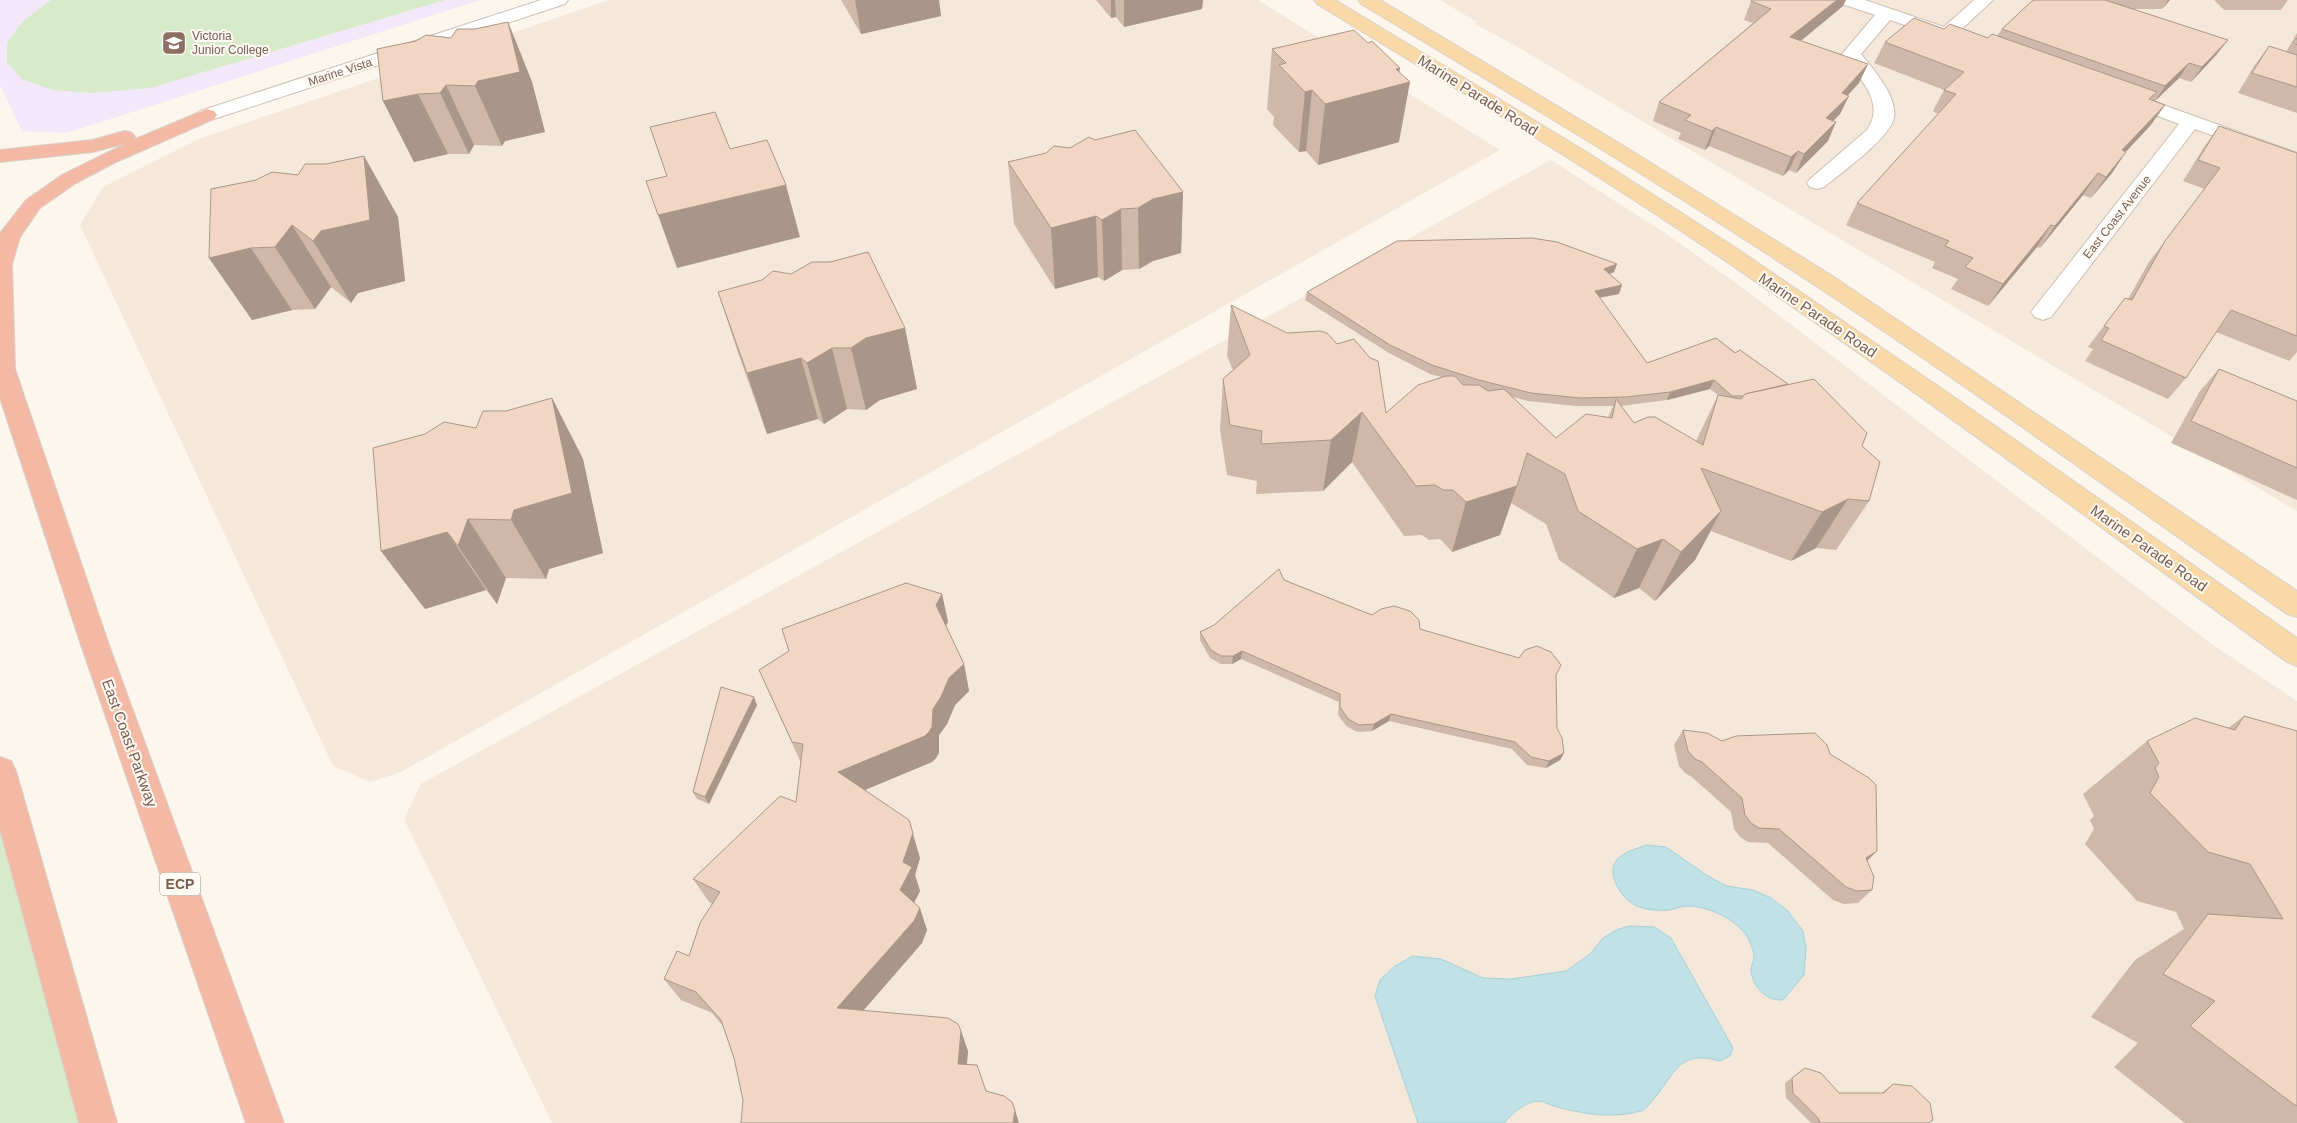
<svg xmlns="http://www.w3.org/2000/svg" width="2297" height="1123" font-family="Helvetica,sans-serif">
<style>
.residential{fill:#f4e8da}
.education{fill:#f3e8f9}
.green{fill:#d7ebca}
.water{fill:#c0e1e6;stroke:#a6d1d8}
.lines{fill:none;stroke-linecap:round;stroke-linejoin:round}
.minor-casing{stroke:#cfbeb1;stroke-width:2}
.tertiary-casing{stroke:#cfbeb1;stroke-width:2}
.primary-casing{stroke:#d9d2cd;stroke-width:2}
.motorway-casing{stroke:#d9d2cd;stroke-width:2}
.minor{fill:#fff;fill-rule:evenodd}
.tertiary{fill:#fff;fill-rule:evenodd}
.primary{fill:#f8d9a7;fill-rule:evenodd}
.motorway{fill:#f4b9a5;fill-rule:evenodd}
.wall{fill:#cfb8a9;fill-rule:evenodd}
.shaded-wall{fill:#a99689}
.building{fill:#f1d6c4;stroke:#a99689}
.labels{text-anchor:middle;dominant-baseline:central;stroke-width:4;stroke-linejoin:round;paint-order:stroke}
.far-education-label{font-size:12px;fill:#785e54;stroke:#fffaf3;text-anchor:start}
.far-street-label{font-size:12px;fill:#785d4e;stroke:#fffaf3}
.shield{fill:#fffaf3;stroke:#a08c80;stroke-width:1}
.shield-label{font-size:14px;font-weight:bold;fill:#785d4e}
.street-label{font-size:15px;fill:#785d4e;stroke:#fffaf3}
</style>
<rect width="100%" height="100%" fill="#fcf6ec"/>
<g class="residential">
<polygon points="609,0 1258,0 1500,150 401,772 370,782 333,766 80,225 103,187 201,138"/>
<polygon points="1440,0 2297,0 2297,511 1516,46 1475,24 1477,22"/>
<polygon points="1551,160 1665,233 1740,286 2213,645 2297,701 2297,1123 552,1123 404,819 421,784"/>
</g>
<polygon class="education" points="0,0 480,0 67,133 22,131 0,85"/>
<g class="green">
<polygon points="51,0 445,0 150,88 93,93 52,90 22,79 7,63 7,43 23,21"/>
<polygon points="0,775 96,1123 0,1123"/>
</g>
<g class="water">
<path d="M 1646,845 L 1666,847 L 1708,876 L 1727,886 L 1753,890 L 1771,898 L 1787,910 L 1803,931 L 1806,949 L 1804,975 L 1783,1000 C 1766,1001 1752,987 1751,969 C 1751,964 1755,960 1754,955 C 1752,945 1747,934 1740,928 C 1728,916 1705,906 1688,906 C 1682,906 1675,909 1669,910 C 1659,911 1644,910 1635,905 C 1622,899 1606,874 1616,861 C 1622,852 1637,849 1646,845 Z"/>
<path d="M 1629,926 L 1654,927 L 1671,938 L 1733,1048 L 1730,1056 L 1720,1061 C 1677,1049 1676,1074 1652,1101 C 1649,1105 1646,1109 1641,1111 C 1614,1119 1581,1114 1554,1106 C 1549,1105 1544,1101 1539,1101 C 1525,1101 1512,1114 1504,1123 L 1418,1123 L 1375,996 L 1380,980 L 1395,966 L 1413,956 L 1441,959 L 1483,978 L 1511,979 L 1566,971 L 1590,954 L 1603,938 L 1616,930 Z"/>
</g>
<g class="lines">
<defs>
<g id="minor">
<path d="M 1839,0 L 1865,0 L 1944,27 L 1974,0 L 1993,0 L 1952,38 L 1946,39 L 1890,20 L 1861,54 C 1873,69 1901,100 1893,121 C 1886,141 1842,172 1824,187 L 1817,189 L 1810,187 L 1807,183 L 1810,179 L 1867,130 C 1887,102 1857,76 1842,54 L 1875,15 L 1842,4 Z"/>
<polygon points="2127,92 2297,153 2297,166 2195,129 2051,317 2043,320 2035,317 2031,312 2035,307 2179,124 2120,102 2117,98 2120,94"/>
</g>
<polygon id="tertiary" points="541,0 568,0 565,4 214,119 200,119 197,115 200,111"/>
<g id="primary">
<path d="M 1314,0 L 1335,0 L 1585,151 L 1736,248 L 1951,395 L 2297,638 L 2297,666 L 2287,662 C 2083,515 1881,364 1672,225 C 1556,148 1436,77 1317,4 Z"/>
<path d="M 1358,0 L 1380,0 L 1619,143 L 1834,277 L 2297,591 L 2297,617 L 2287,614 C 2130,504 1975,391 1816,286 C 1667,187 1514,96 1361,4 Z"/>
</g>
<g id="motorway">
<polygon points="207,109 214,111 217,115 214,119 116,162 76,183 40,208 20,237 12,264 15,369 109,645 284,1123 246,1123 81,645 0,398 0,233 26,200 62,175 127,143 93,152 0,162 0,150 92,140 125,131 132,133 135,137 133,140"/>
<polygon points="0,757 11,761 16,771 117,1123 79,1123 0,829"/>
</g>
</defs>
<use href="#minor" class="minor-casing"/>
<use href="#tertiary" class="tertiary-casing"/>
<use href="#primary" class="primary-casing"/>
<use href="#motorway" class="motorway-casing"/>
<use href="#minor" class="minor"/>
<use href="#tertiary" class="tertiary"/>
<use href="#primary" class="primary"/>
<use href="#motorway" class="motorway"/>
</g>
<g class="wall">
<polygon points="841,0 939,0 941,16 861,34"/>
<polygon points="1096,0 1203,0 1202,9 1124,27 1116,17 1111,18"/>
<polygon points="2033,0 2170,0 2162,9 2132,9 2217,54 2191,82 2179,78 2155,101 2165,105 2150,126 2126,151 2112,173 2091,198 2083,195 2040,248 2037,247 1988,306 1951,289 1958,279 1932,268 1935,262 1846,225 1857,203 1938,114 1933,111 1944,90 1874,63 1885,42 1944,29 1988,38 1997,36 2002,29"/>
<polygon points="2214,0 2288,0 2281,10 2224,10"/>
<polygon points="1751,1 1843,6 1801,41 1868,64 1859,83 1848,95 1840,114 1833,121 1828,141 1796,173 1789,170 1783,176 1709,146 1705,150 1678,139 1681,133 1653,121 1659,102 1753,23 1744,20"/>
<polygon points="508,22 532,82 545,132 505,141 502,146 474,145 469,154 448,154 414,162 383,101 451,38 475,29"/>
<polygon points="2297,33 2297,113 2238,93 2254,66 2269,46 2286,52"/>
<polygon points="1272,49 1399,72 1399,142 1318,165 1306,151 1299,152 1273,125 1274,117 1267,109"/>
<polygon points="2219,126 2297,153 2297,352 2289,361 2216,332 2186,378 2168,399 2085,361 2093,349 2088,347 2125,298 2128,299 2149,262 2205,189 2183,181 2204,147"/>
<polygon points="1070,148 1183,192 1181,253 1153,261 1139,269 1122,270 1104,281 1098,277 1055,289 1014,224 1008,162"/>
<polygon points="364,156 398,217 405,281 358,293 351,303 331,287 315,309 292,310 252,320 209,258 326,164"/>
<path d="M 1617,264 L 1614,272 L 1609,274 L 1619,294 L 1599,298 L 1647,363 L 1716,338 L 1862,446 L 1869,501 L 1836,550 L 1816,548 L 1791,561 L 1711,531 L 1695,560 L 1655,601 L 1639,588 L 1614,598 L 1559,560 L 1546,524 L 1511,503 L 1500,535 L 1452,552 L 1440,539 L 1429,540 L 1422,535 L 1404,536 L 1352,462 L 1323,491 L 1256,494 L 1257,481 L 1227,475 L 1220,430 L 1223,379 L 1233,370 L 1227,356 L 1231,305 L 1386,413 L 1441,377 L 1430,374 L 1389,353 L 1305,300 L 1307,292 ZM 1710,389 L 1718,395 L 1696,441 L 1634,423 L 1621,406 L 1667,400 ZM 1513,397 L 1528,401 L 1576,406 L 1613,406 L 1608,418 L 1556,438 Z"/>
<polygon points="718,292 905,328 917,389 880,400 866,410 847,409 824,424 818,419 767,434 738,353"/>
<polygon points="2219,369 2297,401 2297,500 2171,443 2200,391"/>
<polygon points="552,398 583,459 603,553 549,569 546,579 506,578 497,604 486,590 425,609 381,551 476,428 506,411"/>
<polygon points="1284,580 1372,615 1420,629 1556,676 1557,728 1564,753 1560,760 1546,768 1527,765 1512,749 1389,721 1372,731 1357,732 1346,726 1338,715 1339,702 1241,659 1232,664 1221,664 1210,658 1200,640 1200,632 1214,625"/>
<polygon points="942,594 948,622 946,626 964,664 969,691 955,705 947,724 939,735 939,753 936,758 932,762 865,790 920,858 915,875 920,891 914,903 927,930 922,943 864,1010 968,1051 967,1064 743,1100 734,1058 723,1026 712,1013 681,1000 664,979 689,956 712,904 709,902 693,879 796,802 801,763 759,670"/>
<polygon points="757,705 709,804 697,799 693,792"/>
<polygon points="2244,716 2297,731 2297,1123 2185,1123 2114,1067 2138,1043 2091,1017 2135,960 2184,929 2176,912 2137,901 2085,844 2094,829 2090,820 2094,816 2083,794 2147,741 2228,728"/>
<polygon points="1683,730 1867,861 1872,890 1858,903 1844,904 1833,900 1768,843 1748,842 1740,837 1734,829 1731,812 1692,777 1685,773 1679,766 1674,745"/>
<polygon points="1805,1068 1839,1093 1882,1093 1885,1090 1893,1084 1928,1123 1811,1123 1786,1098 1785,1083"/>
</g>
<g class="shaded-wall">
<polygon points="855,0 939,0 941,16 861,34"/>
<polygon points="1111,0 1115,0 1116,17 1111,18"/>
<polygon points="1124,0 1203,0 1202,9 1124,27"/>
<polygon points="1837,0 1846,0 1843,6 1782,56 1790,37"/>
<polygon points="2168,0 2170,0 2162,9"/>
<polygon points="508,22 532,82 545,132 505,141 502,146 475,86"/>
<polygon points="2228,40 2217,54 2191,82 2202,67"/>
<polygon points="2189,63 2179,78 2155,101 2165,86"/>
<polygon points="1868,64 1859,83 1836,108 1849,96 1840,114 1817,137 1826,118 1842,93"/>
<polygon points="1400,68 1397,85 1410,82 1399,142 1318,165 1325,104 1396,69"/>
<polygon points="446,85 474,145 469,154 440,93"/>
<polygon points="1312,90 1306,151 1299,152 1305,92"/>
<polygon points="418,94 448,154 414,162 383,101"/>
<polygon points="2165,105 2150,126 2107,172 2122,150"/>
<polygon points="1836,122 1828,141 1796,173 1804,154"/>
<polygon points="1716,127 1709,146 1705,150 1712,131"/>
<polygon points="1798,151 1789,170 1783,176 1791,157"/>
<polygon points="2126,152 2112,173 2091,198 2106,177"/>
<polygon points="364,156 398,217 405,281 358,293 351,303 313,241"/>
<polygon points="2098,173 2083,195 2040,248 2055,226"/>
<polygon points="786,185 800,237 677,268 658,215"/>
<polygon points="1183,192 1181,253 1153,261 1139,269 1138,208 1153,199"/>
<polygon points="1121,209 1122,270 1104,281 1102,220"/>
<polygon points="1096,216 1098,277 1055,289 1051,228"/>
<polygon points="292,225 331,287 315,309 275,247"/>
<polygon points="2051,225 2037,247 1988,306 2003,284"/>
<polygon points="251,248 292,310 252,320 209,258"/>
<polygon points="1617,264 1614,272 1601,278 1604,269"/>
<polygon points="1622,285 1619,294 1592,299 1595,291"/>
<polygon points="905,328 917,389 880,400 866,410 851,348 866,338"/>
<polygon points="832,348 847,409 824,424 807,363"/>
<polygon points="801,358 818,419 767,434 747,373"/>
<polygon points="1714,380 1710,389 1667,400 1670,392"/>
<polygon points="552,398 583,459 603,553 549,569 546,579 511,520"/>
<polygon points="1362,412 1352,462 1323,491 1331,440"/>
<polygon points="1517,486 1500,535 1452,552 1466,502"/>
<polygon points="1848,499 1816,548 1791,561 1822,512"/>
<polygon points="1721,511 1695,560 1655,601 1681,552"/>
<polygon points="468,519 506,578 497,604 458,546"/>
<polygon points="447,532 486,590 425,609 381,551"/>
<polygon points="1663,539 1639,588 1614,598 1637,549"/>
<polygon points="942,594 948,622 942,633 936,605"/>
<polygon points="1242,651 1241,659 1232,664 1233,656"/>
<polygon points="964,664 969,691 955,705 947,724 939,735 939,753 936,758 932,762 848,797 838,772 933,709 949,678"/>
<polygon points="754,697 757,705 709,804 705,797"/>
<polygon points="1391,714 1389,721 1372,731 1374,724"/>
<polygon points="1564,753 1560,760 1546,768 1549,761"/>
<polygon points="909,820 920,858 915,875 920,891 908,914 900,890 903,862"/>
<polygon points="1877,851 1863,865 1866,858"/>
<polygon points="920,908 927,930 922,943 848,1028 837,1008"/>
<polygon points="961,1031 968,1051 965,1083 958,1064"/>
<polygon points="1015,1110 1019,1123 1013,1123"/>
</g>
<g class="building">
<polygon points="1752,0 1837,0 1790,37 1868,64 1842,93 1849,96 1826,118 1836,122 1804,154 1798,151 1791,157 1716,127 1712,131 1685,120 1691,115 1659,102 1771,9 1751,1"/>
<polygon points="2033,0 2105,0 2228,40 2202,67 2189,63 2165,86 2002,29"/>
<polygon points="1914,18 1944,29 1950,24 1988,38 1992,34 2157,92 2149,99 2165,105 2122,150 2126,152 2106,177 2098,173 2055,226 2051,225 2003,284 1965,267 1973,258 1945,246 1949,241 1857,203 1956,94 1944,90 1964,72 1885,42"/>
<polygon points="508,22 520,72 478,81 475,86 446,85 440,93 418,94 383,101 377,49 416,41 426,35 451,38 457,29 475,29"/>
<polygon points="1354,30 1368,43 1372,41 1400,68 1396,69 1410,82 1325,104 1312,90 1305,92 1279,65 1286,63 1272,49"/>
<polygon points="2297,38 2297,45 2294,42"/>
<polygon points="2269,46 2297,55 2297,87 2252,73"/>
<polygon points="715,112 730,149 767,140 786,185 658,215 646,181 667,176 650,127"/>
<polygon points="2219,126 2297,153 2297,336 2231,310 2186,378 2101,340 2109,328 2104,326 2125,298 2132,300 2165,241 2220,168 2198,160"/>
<polygon points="1135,130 1183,192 1153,199 1138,208 1121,209 1102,220 1096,216 1051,228 1008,162 1046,153 1054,146 1070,148 1089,137 1095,140"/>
<polygon points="364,156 370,220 321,231 313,241 292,225 275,247 251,248 209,258 211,189 256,180 272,172 298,175 305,164 326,164"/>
<polygon points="1532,238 1557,242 1617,264 1604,269 1622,285 1595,291 1647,363 1716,338 1735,353 1740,350 1788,384 1745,394 1743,396 1732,396 1714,380 1670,392 1626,397 1580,398 1531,393 1479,380 1432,365 1390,345 1307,292 1397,241"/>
<polygon points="868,252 905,328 866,338 851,348 832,348 807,363 801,358 747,373 718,292 762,280 773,271 791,274 812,262 830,262"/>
<polygon points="1231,305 1287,333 1320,331 1327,333 1337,344 1354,339 1370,358 1378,361 1386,413 1418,385 1446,376 1455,376 1463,385 1479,385 1488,391 1504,389 1556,438 1586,414 1612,418 1616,399 1634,423 1648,417 1655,417 1703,445 1718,395 1741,399 1745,394 1814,379 1867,433 1862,446 1880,462 1869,501 1848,499 1822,512 1701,468 1721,511 1681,552 1663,539 1637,549 1578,511 1565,474 1527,453 1517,486 1466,502 1453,490 1443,490 1435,485 1416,486 1362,412 1331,440 1261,444 1262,431 1230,425 1223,379 1250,355"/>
<polygon points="2219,369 2297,401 2297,468 2191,421"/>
<polygon points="552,398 572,493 514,510 511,520 468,519 458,546 447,532 381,551 373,448 425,434 444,422 476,428 483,411 506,411"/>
<polygon points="1279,569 1284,580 1372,615 1381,609 1394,606 1410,611 1419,620 1420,629 1519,658 1525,650 1537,646 1551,652 1561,665 1556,675 1557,728 1562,738 1564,753 1549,761 1531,757 1515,742 1391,714 1374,724 1359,725 1348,719 1340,707 1340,694 1242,651 1233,656 1221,656 1211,650 1200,632 1214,625"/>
<polygon points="906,583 942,594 936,605 964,664 949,678 941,697 933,709 932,727 929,732 925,736 838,772 909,820 913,833 903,862 912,867 900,890 920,908 914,921 837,1008 948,1018 958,1024 961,1031 958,1064 977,1065 986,1091 1004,1096 1012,1102 1015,1110 1013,1123 741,1123 743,1100 734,1058 721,1020 696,992 664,979 677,951 689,956 700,923 720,892 693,879 780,796 796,802 803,744 792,742 759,670 789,651 782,629"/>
<polygon points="721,687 754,697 705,797 693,792"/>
<polygon points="2244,716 2297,731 2297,1106 2292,1103 2190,1026 2215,1001 2163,974 2208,914 2283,919 2250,864 2208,852 2150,793 2159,777 2155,768 2159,763 2147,741 2195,718 2235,730"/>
<polygon points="1683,730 1707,733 1722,741 1736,736 1815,733 1827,745 1830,754 1869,778 1876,785 1877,851 1866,858 1874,877 1872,890 1857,891 1846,887 1779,829 1759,828 1751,823 1745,815 1742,798 1702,762 1695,759 1688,751"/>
<polygon points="1805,1068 1821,1073 1839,1093 1884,1093 1893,1084 1912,1086 1930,1103 1933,1120 1928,1123 1820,1123 1818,1118 1793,1093 1792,1078"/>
</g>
<defs>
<symbol id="university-square" viewBox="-11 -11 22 22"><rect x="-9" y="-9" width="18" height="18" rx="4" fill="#8d6e63" stroke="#fffaf3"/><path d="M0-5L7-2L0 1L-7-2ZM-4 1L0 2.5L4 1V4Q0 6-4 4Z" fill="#fff"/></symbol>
</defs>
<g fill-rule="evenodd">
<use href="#university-square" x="160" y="29" width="28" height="28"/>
</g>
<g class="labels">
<g class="far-education-label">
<text x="192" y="36">Victoria<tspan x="192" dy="14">Junior College</tspan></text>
</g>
<g class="far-street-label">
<text transform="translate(340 72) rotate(-18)">Marine Vista</text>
<text transform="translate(2117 217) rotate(-52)">East Coast Avenue</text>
</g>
<rect class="shield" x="160" y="872.5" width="40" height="23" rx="4"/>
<g class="shield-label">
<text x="180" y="884">ECP</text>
</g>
<g class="street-label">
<text transform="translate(1478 95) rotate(32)">Marine Parade Road</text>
<text transform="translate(1818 315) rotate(34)">Marine Parade Road</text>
<text transform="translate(2149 548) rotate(35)">Marine Parade Road</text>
<text transform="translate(130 743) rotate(70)">East Coast Parkway</text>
</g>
</g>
</svg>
